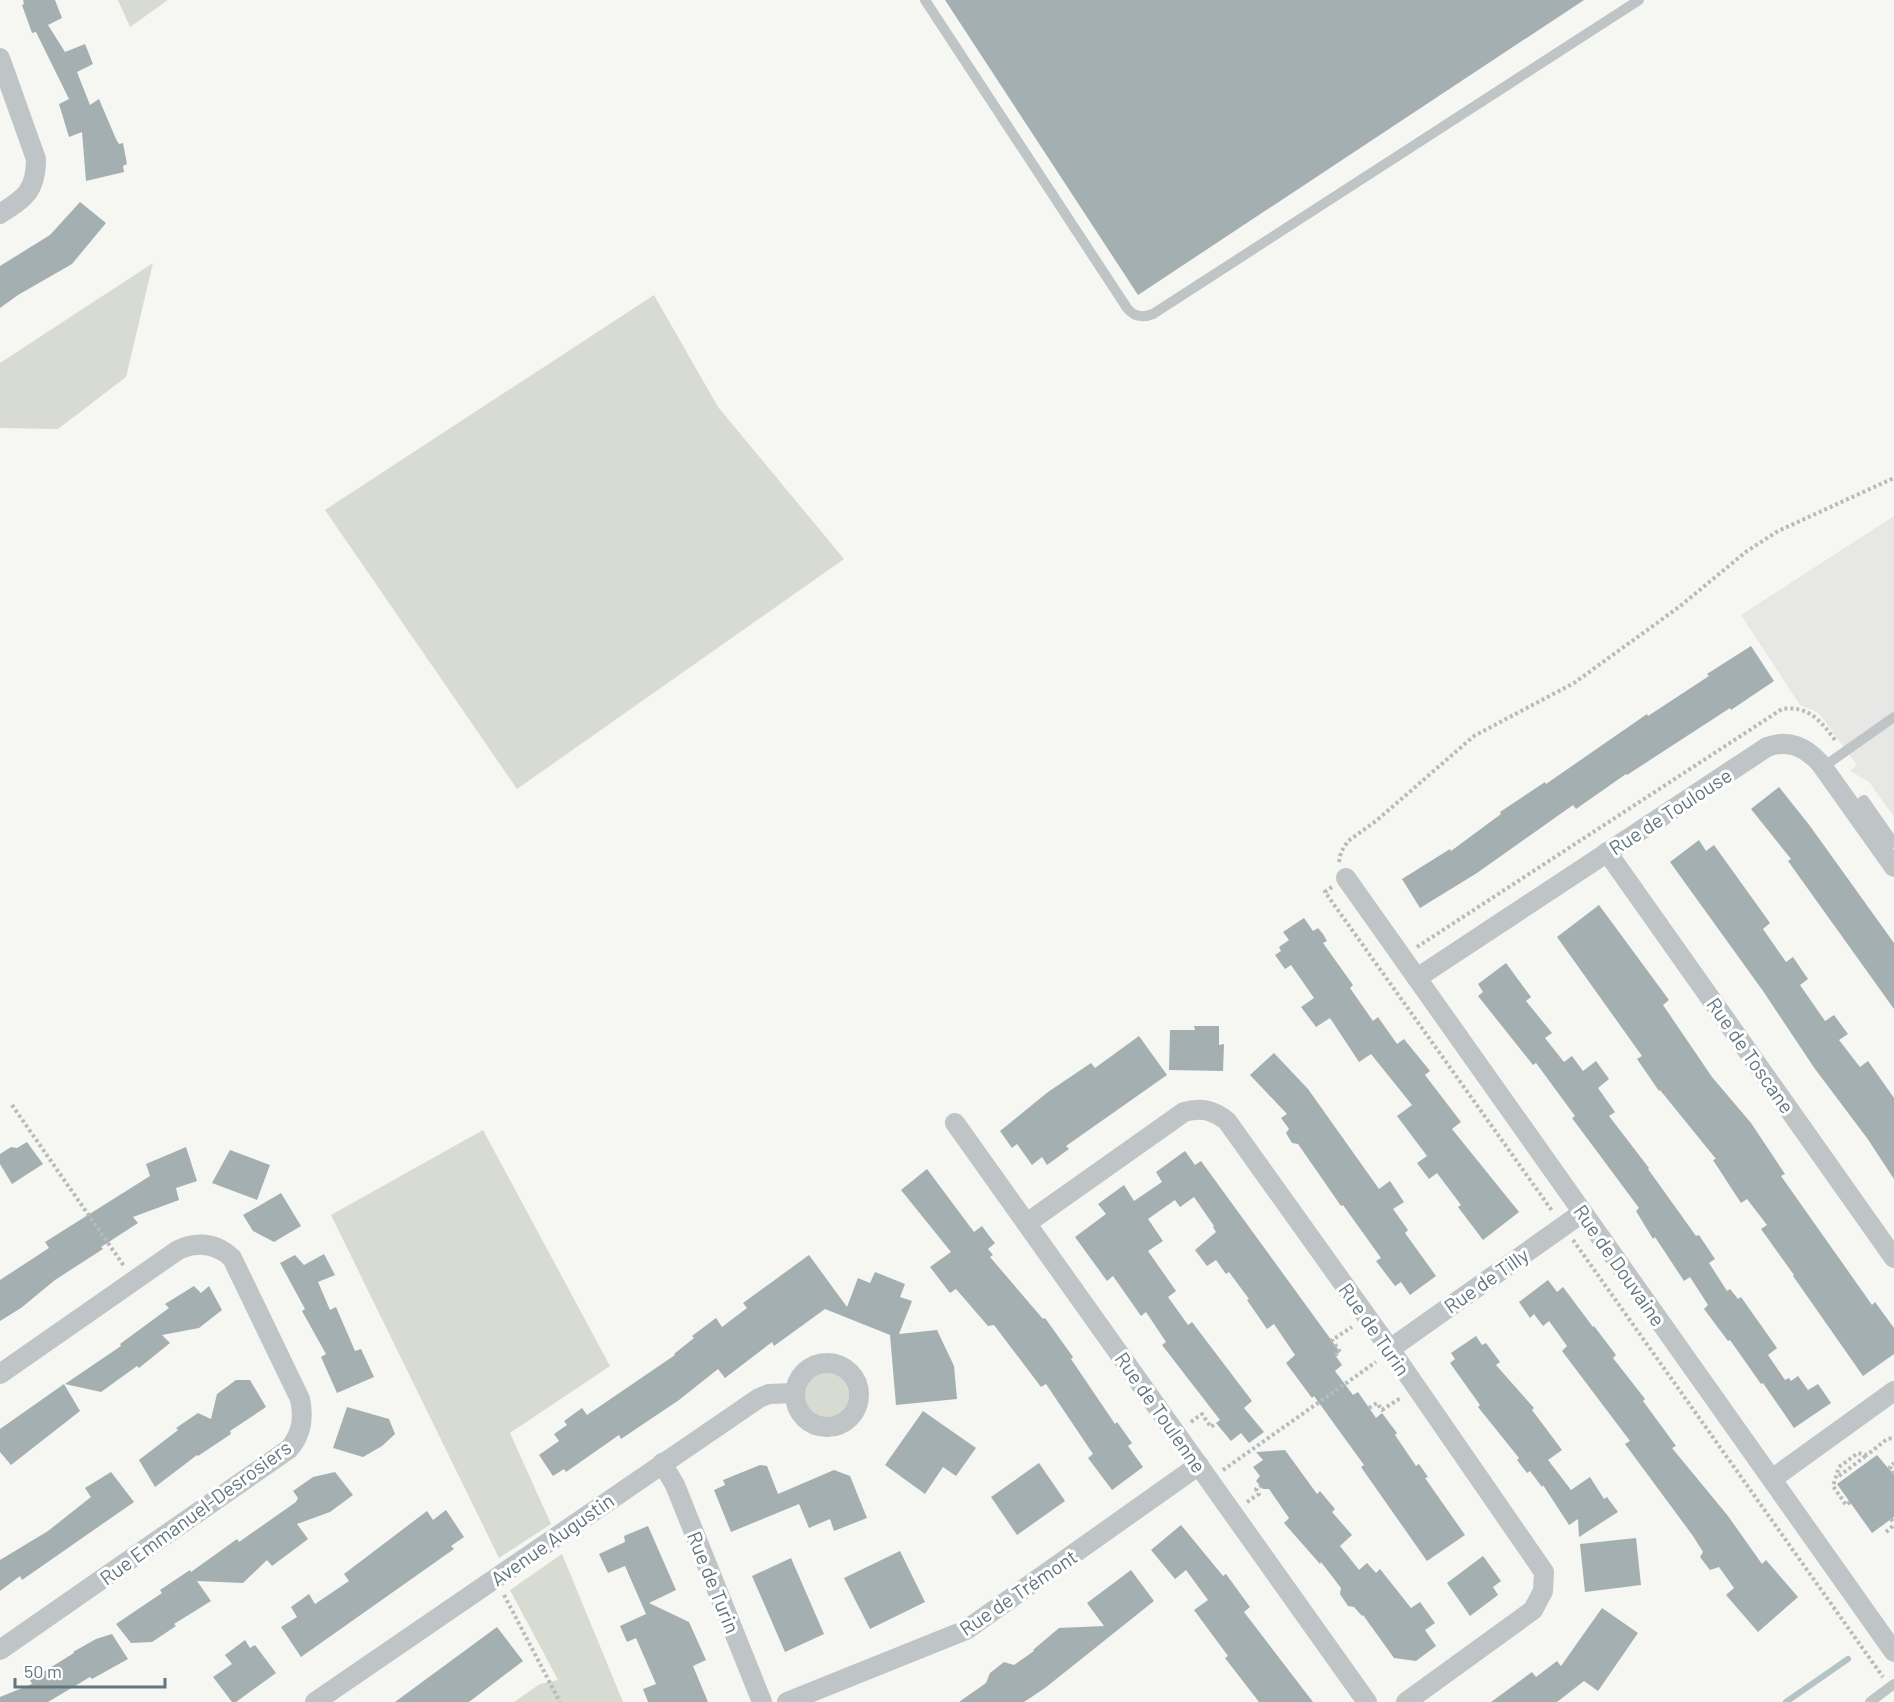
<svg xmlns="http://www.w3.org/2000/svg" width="1894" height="1702" font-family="Barlow,sans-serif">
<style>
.built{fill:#e7e7e6}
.green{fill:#d7dbd2}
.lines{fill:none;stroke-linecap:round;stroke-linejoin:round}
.stream{stroke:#b4c4c6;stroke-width:6}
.building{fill:#a4afb2}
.path{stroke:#b7bbbd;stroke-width:4;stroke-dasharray:3 3;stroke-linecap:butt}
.service{stroke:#bfc4c7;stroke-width:10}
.minor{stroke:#bfc4c7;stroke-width:20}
.labels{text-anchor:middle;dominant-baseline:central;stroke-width:6;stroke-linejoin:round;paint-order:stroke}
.street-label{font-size:20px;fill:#61767e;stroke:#fff}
</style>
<rect width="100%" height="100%" fill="#f6f6f3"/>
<polygon class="built" points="1894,516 1894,817 1869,782 1850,771 1857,765 1821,716 1815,711 1800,705 1741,615"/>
<g class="green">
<polygon points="118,0 168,0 130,27"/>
<polygon points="153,263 126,377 58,429 0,428 0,363"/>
<polygon points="654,295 718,407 844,559 517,789 325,510"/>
<polygon points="483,1130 610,1366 510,1433 551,1524 499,1558 331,1215"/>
<circle cx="826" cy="1395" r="23"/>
<polygon points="562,1554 623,1702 514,1702 540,1684 558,1680 510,1590"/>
</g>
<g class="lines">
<polyline class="stream" points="1786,1702 1848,1659"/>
</g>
<g class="building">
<polygon points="23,0 55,0 62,18 48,25 65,52 85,44 93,64 77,72 90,105 99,99 116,139 119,144 123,143 127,164 123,166 124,172 86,181 82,132 69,137 59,104 69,99 36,32 32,33 22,5 24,4"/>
<polygon points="945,0 1584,0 1138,295"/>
<polygon points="80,202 106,223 72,264 18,295 0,308 0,266 50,235"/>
<polygon points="1751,646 1774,681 1731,710 1730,708 1627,775 1626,774 1576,809 1573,805 1477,873 1420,908 1402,879 1450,849 1451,851 1501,814 1500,812 1545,782 1546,784 1647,714 1648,716 1709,676 1707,674"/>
<polygon points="1779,787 1810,826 1894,943 1894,1009 1788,861 1791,859 1751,809"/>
<polygon points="1699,840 1706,851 1714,845 1770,923 1763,929 1786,962 1793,957 1808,979 1800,985 1825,1021 1834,1015 1848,1034 1839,1040 1860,1067 1868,1061 1894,1098 1894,1179 1867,1138 1815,1069 1763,991 1670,862"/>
<polygon points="1599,905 1669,1000 1663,1005 1712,1077 1751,1123 1785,1174 1781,1176 1872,1305 1875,1302 1894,1328 1894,1354 1863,1376 1793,1276 1794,1275 1761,1229 1767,1225 1747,1199 1741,1203 1713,1160 1716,1159 1660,1090 1659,1091 1637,1059 1642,1056 1557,937"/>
<polygon points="1304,918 1313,931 1318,928 1323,934 1327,941 1323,943 1353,985 1350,988 1373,1021 1378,1017 1397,1044 1404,1039 1430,1071 1425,1075 1461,1122 1452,1129 1519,1212 1483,1240 1458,1207 1461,1205 1437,1173 1429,1179 1417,1163 1427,1156 1397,1116 1412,1105 1371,1054 1359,1062 1330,1018 1316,1027 1301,1007 1314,998 1291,965 1285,969 1275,955 1281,951 1279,947 1289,940 1283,932"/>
<polygon points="1506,963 1531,997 1526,1001 1552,1033 1545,1038 1564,1062 1572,1056 1583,1071 1596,1061 1609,1079 1598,1088 1615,1112 1609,1116 1649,1168 1648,1169 1696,1236 1699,1235 1715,1259 1709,1263 1727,1291 1730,1289 1738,1299 1741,1297 1777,1348 1768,1355 1785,1380 1789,1378 1791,1381 1798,1376 1808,1390 1818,1384 1831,1403 1794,1428 1763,1383 1761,1384 1730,1340 1728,1341 1704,1309 1708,1305 1690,1277 1684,1281 1655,1237 1653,1239 1636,1211 1639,1208 1572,1118 1575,1116 1536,1063 1533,1065 1478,996 1483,992 1478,984"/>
<polygon points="1194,1026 1219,1026 1219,1045 1224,1044 1223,1071 1169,1070 1170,1030 1195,1030"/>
<polygon points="1139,1036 1167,1075 1066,1146 1069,1149 1047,1165 1042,1157 1032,1165 1017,1144 1012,1148 1000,1131 1048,1092 1091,1063 1095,1068"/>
<polygon points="1274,1053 1308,1089 1379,1189 1390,1181 1404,1202 1393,1209 1408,1230 1405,1233 1436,1276 1410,1295 1401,1282 1395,1286 1376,1261 1381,1258 1343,1205 1341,1206 1298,1144 1292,1143 1286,1133 1289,1129 1281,1118 1287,1114 1250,1075"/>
<polygon points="27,1142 43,1164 12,1184 0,1164 0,1154 11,1147 17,1148"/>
<polygon points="186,1147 197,1181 176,1188 179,1200 133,1217 138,1223 101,1247 103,1249 55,1280 21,1308 0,1321 0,1280 49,1248 45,1242 150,1176 146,1164"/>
<polygon points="230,1150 270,1165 257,1200 212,1183"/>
<polygon points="1185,1151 1195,1165 1201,1161 1340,1352 1335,1355 1342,1365 1335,1371 1353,1395 1358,1392 1376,1418 1382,1413 1397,1433 1395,1435 1416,1466 1419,1464 1428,1477 1425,1478 1465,1535 1427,1561 1361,1467 1364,1465 1314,1396 1312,1398 1286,1363 1295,1355 1274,1324 1267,1329 1247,1300 1249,1299 1229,1272 1226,1274 1216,1260 1207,1266 1195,1250 1216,1232 1213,1227 1214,1226 1194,1197 1180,1207 1175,1200 1148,1219 1163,1241 1148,1251 1176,1291 1168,1297 1188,1325 1192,1322 1252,1401 1244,1408 1264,1432 1249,1443 1241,1433 1231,1441 1216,1423 1220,1420 1162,1345 1166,1342 1146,1312 1141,1316 1113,1276 1107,1281 1075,1237 1106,1214 1098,1204 1124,1185 1134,1201 1162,1182 1156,1172"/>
<polygon points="927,1169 974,1232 982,1226 990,1237 995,1243 988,1249 993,1255 990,1257 1043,1319 1045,1318 1073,1357 1071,1359 1115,1424 1117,1422 1132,1443 1128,1446 1143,1467 1112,1490 1088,1458 1093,1454 1046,1384 1041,1387 994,1325 988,1326 956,1289 950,1293 930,1267 951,1252 901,1190"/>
<polygon points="281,1193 301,1226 274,1242 253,1231 243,1215"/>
<polygon points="324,1254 335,1275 318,1282 330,1310 336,1307 355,1351 361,1349 374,1377 337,1393 321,1357 326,1354 302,1311 305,1309 280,1263 295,1255 304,1265"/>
<polygon points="809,1255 847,1307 858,1278 870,1283 875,1272 905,1284 900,1297 912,1301 899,1334 937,1330 954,1366 957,1399 896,1405 890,1335 825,1309 774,1346 772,1342 725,1378 718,1369 679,1400 621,1439 619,1435 566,1472 564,1469 553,1476 539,1455 559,1441 554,1434 567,1425 564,1421 582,1408 587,1415 675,1355 674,1354 694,1338 692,1336 716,1318 722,1327 747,1308 743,1303"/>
<polygon points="1548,1280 1557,1292 1563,1287 1593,1327 1594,1326 1616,1355 1613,1358 1645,1399 1643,1401 1676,1446 1672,1448 1728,1516 1762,1564 1766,1560 1798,1597 1758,1632 1726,1595 1734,1588 1719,1567 1710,1570 1700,1557 1703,1552 1693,1536 1625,1444 1630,1441 1562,1351 1567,1346 1549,1321 1543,1326 1534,1314 1530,1318 1519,1302"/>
<polygon points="194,1286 201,1293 209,1286 222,1310 199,1328 162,1335 170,1343 139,1368 137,1366 101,1392 65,1384 121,1346 120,1344 169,1308 165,1304"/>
<polygon points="1476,1336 1482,1345 1486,1343 1500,1362 1496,1365 1534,1408 1532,1410 1562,1450 1548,1460 1571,1490 1590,1477 1604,1499 1607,1497 1618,1512 1579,1537 1578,1519 1569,1525 1543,1485 1542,1487 1530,1471 1527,1473 1517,1460 1519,1458 1478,1407 1480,1405 1450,1363 1455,1359 1451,1353"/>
<polygon points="236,1380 250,1380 266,1407 230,1431 231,1434 198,1456 197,1455 155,1487 139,1460 178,1430 176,1428 198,1413 211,1419 217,1394"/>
<polygon points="64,1384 80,1411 11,1465 0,1452 0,1429"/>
<polygon points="347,1407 389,1419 395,1434 382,1446 363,1457 333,1448"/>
<polygon points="923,1411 976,1448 956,1476 943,1467 925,1494 885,1465"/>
<polygon points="1285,1450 1317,1494 1320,1491 1335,1509 1332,1512 1352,1535 1340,1546 1359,1570 1367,1563 1376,1573 1380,1569 1411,1608 1420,1602 1435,1623 1425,1630 1436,1646 1416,1661 1394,1658 1363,1615 1362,1616 1354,1607 1348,1606 1340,1594 1341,1588 1321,1562 1320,1564 1284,1523 1289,1518 1269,1489 1263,1489 1256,1481 1260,1476 1253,1467 1263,1460 1256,1452"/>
<polygon points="1877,1455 1894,1475 1894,1517 1872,1533 1837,1484"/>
<polygon points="1039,1463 1065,1501 1017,1535 991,1497"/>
<polygon points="760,1465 767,1466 778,1494 834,1470 850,1476 867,1518 834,1531 830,1519 809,1528 799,1504 731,1532 714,1490 725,1485 723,1480"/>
<polygon points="111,1472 134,1502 22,1580 20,1576 0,1591 0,1560 48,1531 91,1497 85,1488"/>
<polygon points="335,1472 353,1495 330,1512 297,1524 308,1539 272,1566 267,1560 243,1583 197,1581 211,1601 174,1624 176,1626 152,1642 131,1643 116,1624 162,1593 160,1590 190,1570 191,1572 237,1539 239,1542 296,1502 298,1498 293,1491 313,1477"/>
<polygon points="446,1510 464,1537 451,1546 454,1549 301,1657 281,1627 297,1617 291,1607 309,1594 315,1604 349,1581 344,1574 427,1511 433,1520"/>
<polygon points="1181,1525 1223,1576 1226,1574 1250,1607 1244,1612 1313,1702 1259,1702 1225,1658 1228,1656 1194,1610 1208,1600 1186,1570 1175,1579 1151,1550"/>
<polygon points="648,1526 676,1590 649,1603 689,1622 706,1660 693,1666 708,1702 648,1702 643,1689 656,1684 636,1638 627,1642 620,1626 646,1614 625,1566 608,1573 599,1554 625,1542 624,1536"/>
<polygon points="1636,1538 1641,1585 1585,1592 1580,1544"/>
<polygon points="900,1551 925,1602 870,1629 844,1578"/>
<polygon points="1483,1556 1501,1581 1493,1587 1498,1595 1470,1616 1447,1583"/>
<polygon points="791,1558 824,1634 785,1652 752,1576"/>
<polygon points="1131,1570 1154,1601 1045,1688 1024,1702 959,1702 986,1683 990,1673 1004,1662 1014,1665 1034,1651 1033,1650 1059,1628 1104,1626 1087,1603"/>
<polygon points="1602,1608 1638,1633 1598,1691 1584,1681 1557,1702 1491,1702 1532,1672 1536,1677 1557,1661 1561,1666"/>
<polygon points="497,1627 523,1661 469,1702 395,1702"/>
<polygon points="112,1634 128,1659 92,1679 90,1677 48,1702 0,1702 0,1697 32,1684 30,1680 74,1653 73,1652 96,1639"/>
<polygon points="245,1640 250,1648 255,1645 276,1673 236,1702 232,1702 213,1677 232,1664 225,1655"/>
</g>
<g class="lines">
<g class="path">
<polyline points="1339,862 1341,852 1348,841 1376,821 1474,736 1574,683 1679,607 1747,551 1778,531 1894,478"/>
<polyline points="1332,887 1325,892 1553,1212"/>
<path d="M 1417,947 L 1782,709 C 1808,705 1821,721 1835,740"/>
<polyline points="12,1105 124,1266"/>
<polyline points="1573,1240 1883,1677"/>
<polyline points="1335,1355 1340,1352 1332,1340 1352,1327"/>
<polyline points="1369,1408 1377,1403 1382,1410 1402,1397"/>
<polyline points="1191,1422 1202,1414 1211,1427 1216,1423"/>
<polyline points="1223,1470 1376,1362"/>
<polyline points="1892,1473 1894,1472 1890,1467 1894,1463"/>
<polyline points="1839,1476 1867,1455"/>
<polyline points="1247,1502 1259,1494 1256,1489 1261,1486"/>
<polyline points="1850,1502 1846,1505 1833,1486 1839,1467 1858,1453 1867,1455 1887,1439 1894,1438"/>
<polyline points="1891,1519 1894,1523"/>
<polyline points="1886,1532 1894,1525"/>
<polyline points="504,1595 560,1702"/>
</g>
<g class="service">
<path d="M 925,0 L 1127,308 C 1134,317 1143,318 1153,314 L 1639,0"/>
<polyline points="1823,767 1894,717"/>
<polyline points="1853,808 1864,800 1894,843"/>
<polyline points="1870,1702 1894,1684"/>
</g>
<g class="minor">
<path d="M 0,58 L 36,159 C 36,191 25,198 0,214"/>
<polyline points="1607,852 1894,1258"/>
<polyline points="1346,878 1894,1652"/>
<path d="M 1417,978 L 1767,747 C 1789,739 1805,747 1820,763 L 1894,867"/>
<polyline points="955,1123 1367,1702"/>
<path d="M 1027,1223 L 1184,1112 C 1201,1107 1213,1110 1227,1121 L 1390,1349 L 1544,1572 L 1543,1591 L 1533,1610 L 1406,1702"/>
<polyline points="1390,1349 1582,1213"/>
<circle cx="827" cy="1395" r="32"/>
<path d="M 0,1374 L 178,1250 C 198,1241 216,1243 232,1258 L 300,1399 C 304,1418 302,1434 289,1449 L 0,1650"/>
<polyline points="662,1463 675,1485 762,1702"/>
<polyline points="1772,1479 1894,1391"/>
<polyline points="315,1702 759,1398 769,1394 794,1393"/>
<polyline points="787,1702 966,1630 1199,1465"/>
</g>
</g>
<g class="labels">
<g class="street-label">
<text transform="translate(1670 811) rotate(-33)">Rue de Toulouse</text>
<text transform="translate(1751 1055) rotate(55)">Rue de Toscane</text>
<text transform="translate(1620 1265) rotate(55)">Rue de Douvaine</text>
<text transform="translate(1486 1280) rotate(-35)">Rue de Tilly</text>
<text transform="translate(1375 1329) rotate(55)">Rue de Turin</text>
<text transform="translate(1161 1412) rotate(55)">Rue de Toulenne</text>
<text transform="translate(195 1512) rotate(-36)">Rue Emmanuel-Desrosiers</text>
<text transform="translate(552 1539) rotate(-35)">Avenue Augustin</text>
<text transform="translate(714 1582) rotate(68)">Rue de Turin</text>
<text transform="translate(1018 1592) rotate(-34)">Rue de Trémont</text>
</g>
</g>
<path d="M15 1678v9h150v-9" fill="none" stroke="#61767e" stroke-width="3"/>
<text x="24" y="1678" font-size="18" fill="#61767e" stroke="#ffffff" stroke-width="4.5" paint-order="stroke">50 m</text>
</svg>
